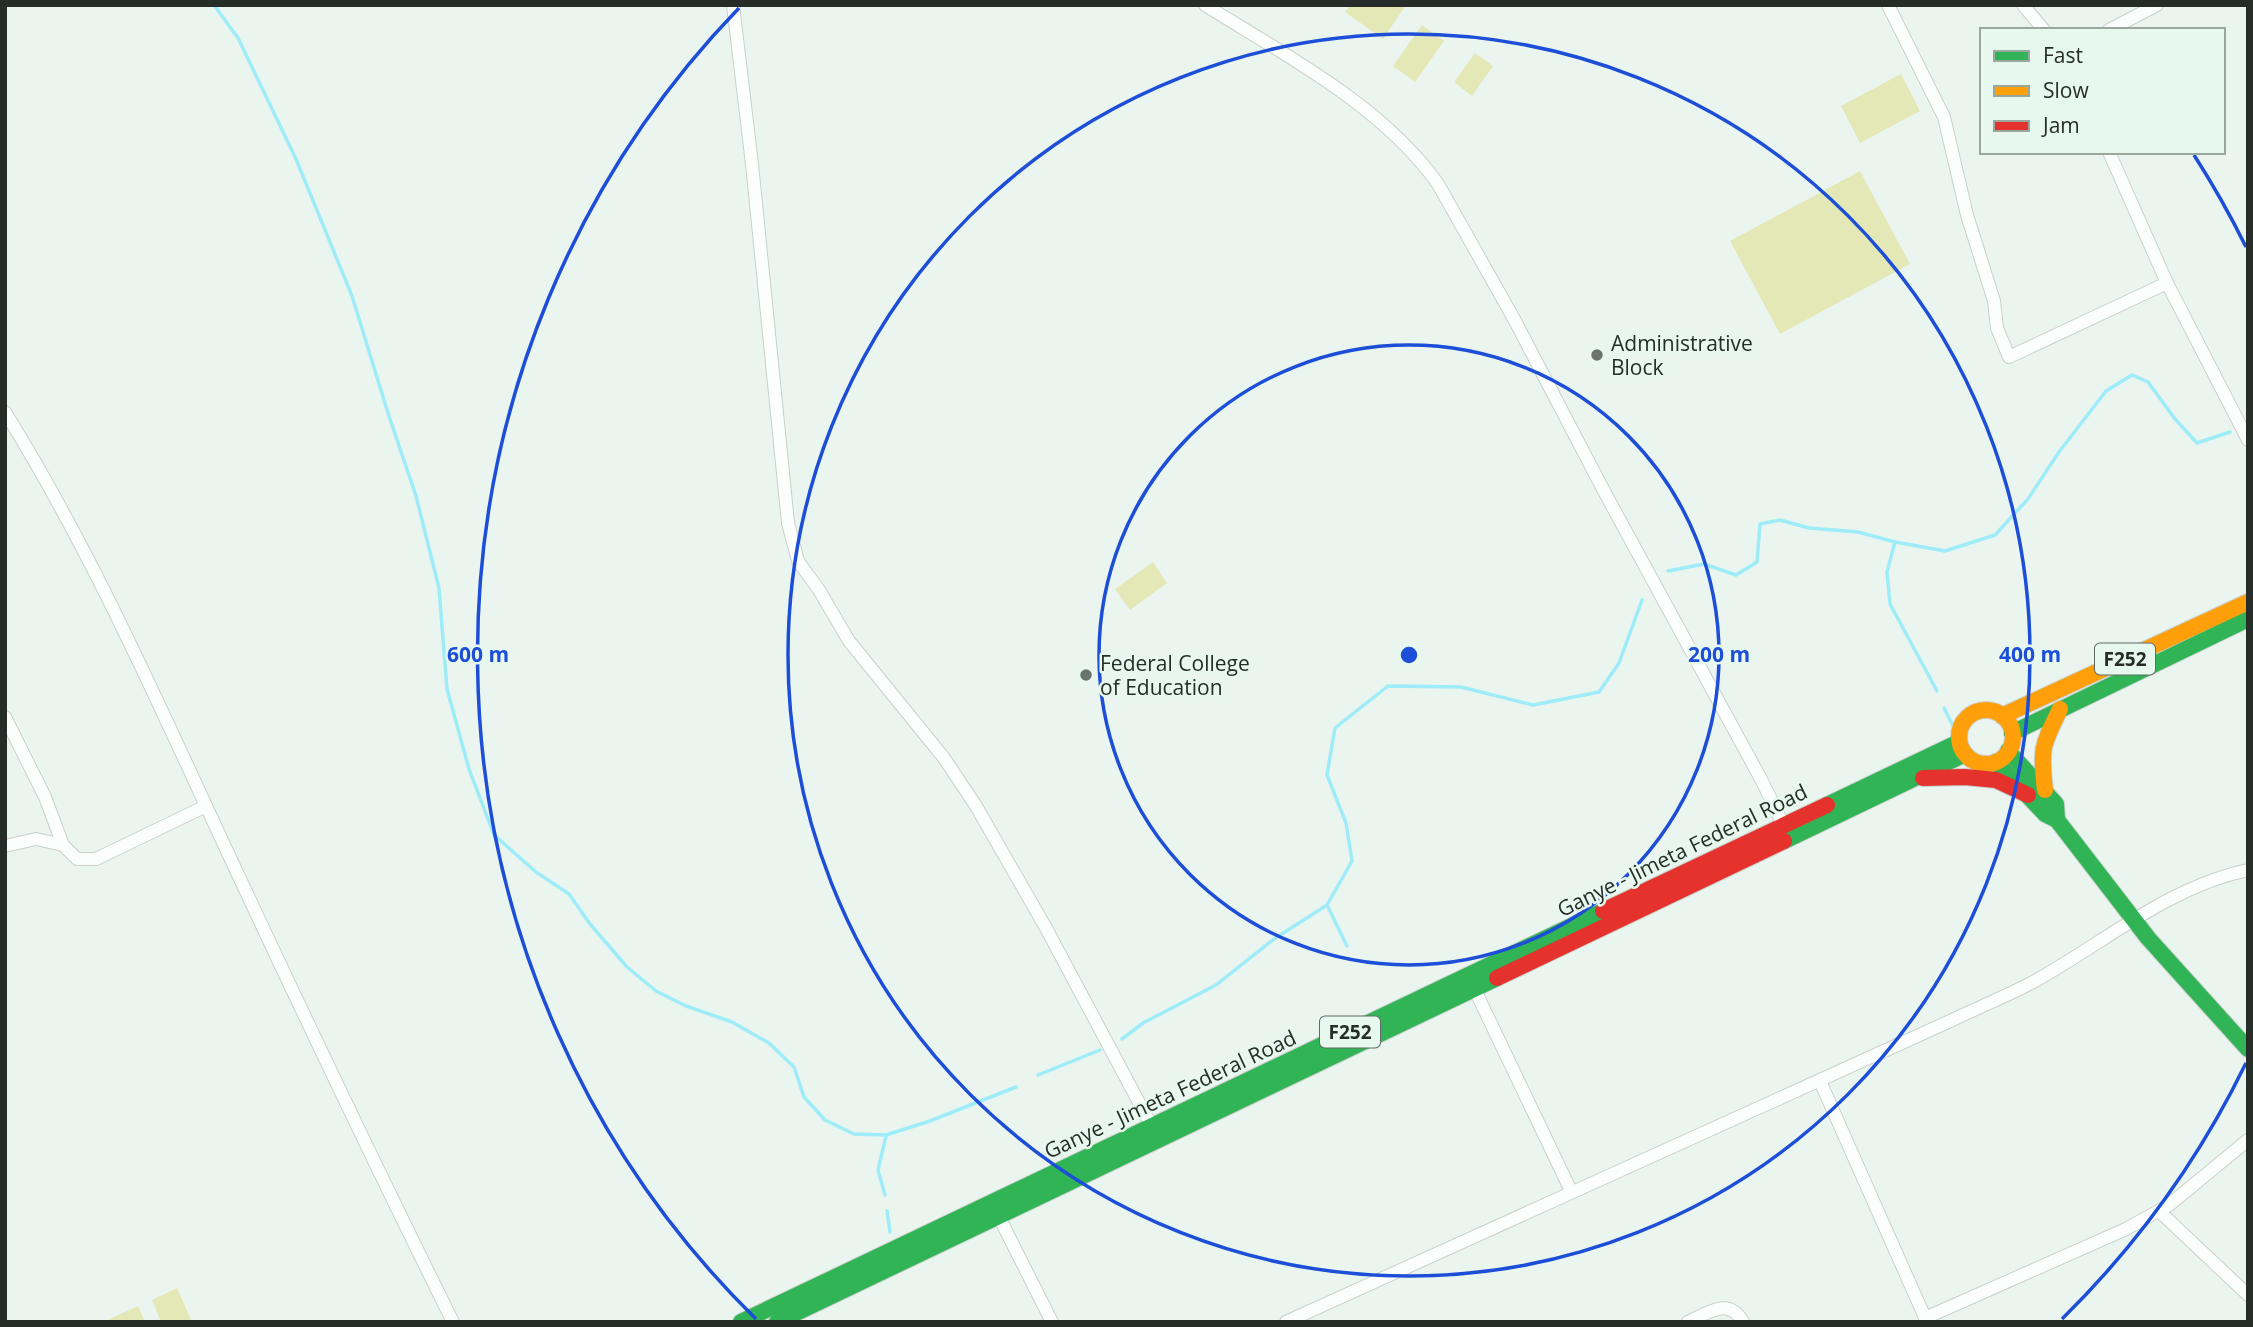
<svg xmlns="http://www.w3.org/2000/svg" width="2253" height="1327" font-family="'Open Sans',sans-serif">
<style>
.green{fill:#e4e8b7}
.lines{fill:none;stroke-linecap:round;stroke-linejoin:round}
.stream{stroke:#9eecf8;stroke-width:3.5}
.street-casing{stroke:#c9d0cb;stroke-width:14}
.fast-casing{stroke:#c9d0cb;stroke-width:18}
.slow-casing{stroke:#c9d0cb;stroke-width:18}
.jam-casing{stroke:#c9d0cb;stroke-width:18}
.street{stroke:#fcfefd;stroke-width:12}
.fast{stroke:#30b455;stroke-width:16}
.slow{stroke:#ff9f0a;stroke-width:16}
.jam{stroke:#e5322d;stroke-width:16}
.ring{fill:none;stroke:#1d4ed8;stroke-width:3.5}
.poi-dot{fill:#6b736e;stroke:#e7f9ee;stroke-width:2.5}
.labels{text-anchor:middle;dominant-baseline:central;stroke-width:5;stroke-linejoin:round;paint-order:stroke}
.shield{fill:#e7f9ee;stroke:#606a64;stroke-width:2}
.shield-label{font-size:19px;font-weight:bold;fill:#262d29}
.poi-label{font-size:21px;fill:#262d29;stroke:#e7f9ee;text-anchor:start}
.street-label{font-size:21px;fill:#262d29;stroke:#e7f9ee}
.centre{fill:#1d4ed8;stroke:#e7f9ee;stroke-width:3.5}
.ring-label{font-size:21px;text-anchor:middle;font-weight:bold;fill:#1d4ed8;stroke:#e7f9ee;stroke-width:5;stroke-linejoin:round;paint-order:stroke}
</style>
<rect width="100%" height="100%" fill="#ebf5ef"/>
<g class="green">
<polygon points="1350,5 1406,5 1383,39 1345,12"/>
<polygon points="1422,25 1444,41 1415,82 1393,66"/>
<polygon points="1475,53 1493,66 1472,96 1454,82"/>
<polygon points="1901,74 1920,111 1860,143 1841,106"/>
<polygon points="1860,171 1910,264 1780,334 1730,241"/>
<polygon points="1153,562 1167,583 1130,610 1115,589"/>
<polygon points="177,1288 192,1322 161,1322 152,1300"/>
<polygon points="138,1306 145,1322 103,1322"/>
</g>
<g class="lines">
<g class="stream">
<polyline points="214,5 238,38 296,159 352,296 387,410 416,496 439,588 447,689 469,769 494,835 536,872 569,894 590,924 627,967 656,991 686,1006 732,1022 769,1043 794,1067 804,1097 825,1120 854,1134 886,1135 930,1121 1016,1087"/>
<polyline points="1895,542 1887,572 1890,604 1937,691"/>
<polyline points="1668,571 1704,564 1736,575 1757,562 1760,524 1780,520 1809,528 1858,532 1895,542 1945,551 1995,535 2028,499 2059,452 2106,391 2132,375 2148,382 2175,419 2197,443 2230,432"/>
<polyline points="1944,708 1954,728"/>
<polyline points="1327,905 1347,946"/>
<polyline points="1122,1039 1143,1023 1216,985 1274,939 1327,905 1352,861 1346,823 1327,775 1335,728 1388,686 1461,687 1533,705 1599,692 1619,663 1642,600"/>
<polyline points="1038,1075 1100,1050"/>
<polyline points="885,1195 878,1170 886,1136"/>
<polyline points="887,1211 890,1232"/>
</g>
<defs>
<g id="street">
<polyline points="733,5 752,164 788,523 798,561 819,590 849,641 944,758 976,806 1046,928 1151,1125"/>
<path d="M 1205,5 C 1285,55 1383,106 1438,184 L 1514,319 L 1605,493 L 1762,781 L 1787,832"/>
<polyline points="1888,5 1944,117 1967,215 1994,301 1997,328 2009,357 2167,283"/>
<polyline points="2023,5 2044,30"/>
<polyline points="2109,30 2157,5"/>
<polyline points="2109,152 2167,283 2248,440"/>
<path d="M 5,412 C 89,547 153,692 220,836 C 296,999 373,1161 453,1322"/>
<polyline points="5,717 45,797 63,845 77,859 96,859 206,806"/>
<polyline points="5,846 36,839 63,845"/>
<polyline points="1474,988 1571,1191"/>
<polyline points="1820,1081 1927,1322"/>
<polyline points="995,1209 1052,1322"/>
<polyline points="2159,1211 2248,1295"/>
<polyline points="1925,1318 2126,1229 2169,1205 2248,1140"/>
<path d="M 1286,1322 L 1948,1022 C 1977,1008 2007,996 2035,981 C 2105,942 2168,887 2248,870"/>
<path d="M 1688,1322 C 1708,1313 1729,1296 1743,1322"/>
</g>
<g id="fast">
<polyline points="2012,733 2248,619"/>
<polyline points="2008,751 2056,804 2057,820"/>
<polyline points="1996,762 2045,814 2057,820 2148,938 2248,1049"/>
<polyline points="1827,805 1959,742"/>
<polyline points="1784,841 1965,754"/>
<polyline points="741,1322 1603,911"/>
<polyline points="777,1322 1497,978"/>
</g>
<g id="slow">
<circle cx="1986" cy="737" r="27"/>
<polyline points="2002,716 2248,602"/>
<path d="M 2045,790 C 2040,749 2042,746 2060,709"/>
</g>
<g id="jam">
<polyline points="1923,778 1965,777 1996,780 2028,795"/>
<polyline points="1603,911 1827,805"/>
<polyline points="1497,978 1784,841"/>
</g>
</defs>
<use href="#street" class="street-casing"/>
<use href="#fast" class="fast-casing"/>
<use href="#slow" class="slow-casing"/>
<use href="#jam" class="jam-casing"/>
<use href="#street" class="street"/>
<use href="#fast" class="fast"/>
<use href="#slow" class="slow"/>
<use href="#jam" class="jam"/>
</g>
<g class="ring">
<circle cx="1409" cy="655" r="310"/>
<circle cx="1409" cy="655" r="621"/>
<path d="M2246 1063A931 931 0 0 1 2062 1319M756 1319A931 931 0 0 1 739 8M2194 155A931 931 0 0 1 2246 247"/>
</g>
<g class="poi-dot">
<circle cx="1597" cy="355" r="7"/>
<circle cx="1086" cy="675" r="7"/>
</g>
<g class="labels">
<g class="shield">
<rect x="2095" y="643.5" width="60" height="31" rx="5"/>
<rect x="1320" y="1016.5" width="60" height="31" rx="5"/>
</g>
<g class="shield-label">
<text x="2125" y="659">F252</text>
<text x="1350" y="1032">F252</text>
</g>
<g class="poi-label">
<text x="1611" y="343">Administrative<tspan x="1611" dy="24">Block</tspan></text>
<text x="1100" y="663">Federal College<tspan x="1100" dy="24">of Education</tspan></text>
</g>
<g class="street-label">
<text transform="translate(1682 850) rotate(-26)">Ganye - Jimeta Federal Road</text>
<text transform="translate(1170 1094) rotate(-25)">Ganye - Jimeta Federal Road</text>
</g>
</g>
<circle cx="1409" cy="655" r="10" class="centre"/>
<g class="ring-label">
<text x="1719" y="662">200 m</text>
<text x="2030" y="662">400 m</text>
<text x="478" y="662">600 m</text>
</g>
<rect width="2253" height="1327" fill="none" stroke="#262d29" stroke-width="14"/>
<rect x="1980" y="28" width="245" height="126" fill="#e7f9ee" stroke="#9aa79f" stroke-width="2"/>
<rect x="1994" y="51" width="35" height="10" fill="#30b455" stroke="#9aa79f" stroke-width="2"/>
<text x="2043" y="63" font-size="21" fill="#262d29">Fast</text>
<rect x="1994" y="86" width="35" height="10" fill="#ff9f0a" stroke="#9aa79f" stroke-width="2"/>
<text x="2043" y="98" font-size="21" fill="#262d29">Slow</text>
<rect x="1994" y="121" width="35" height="10" fill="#e5322d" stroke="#9aa79f" stroke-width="2"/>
<text x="2043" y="133" font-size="21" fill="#262d29">Jam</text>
</svg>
